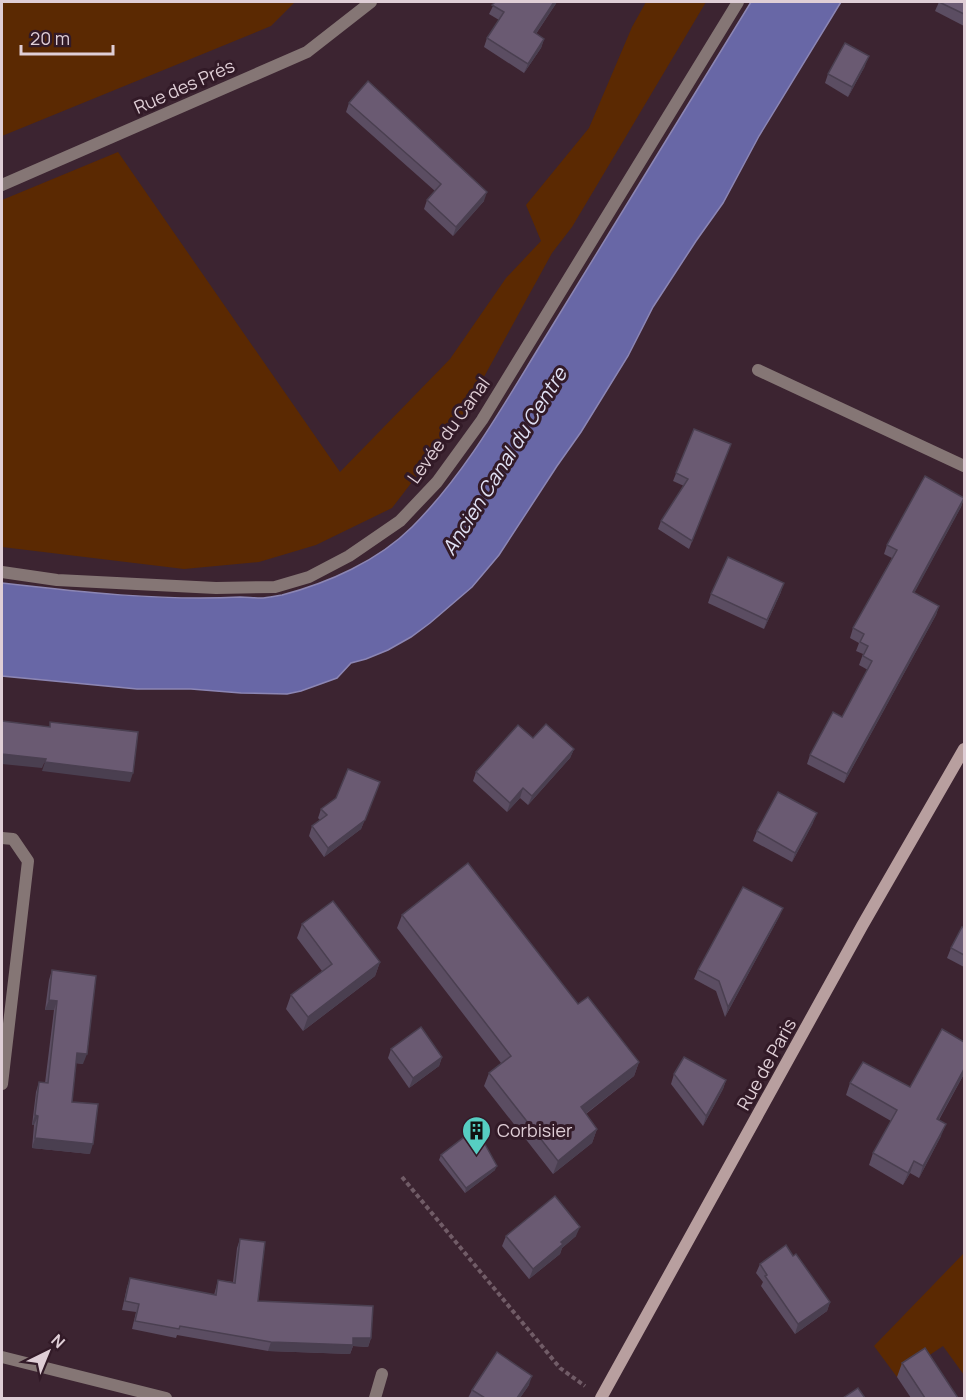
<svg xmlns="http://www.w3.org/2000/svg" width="966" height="1400" font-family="Manrope,sans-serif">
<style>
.green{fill:#5b2902}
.water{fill:#6867a6;stroke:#8c86b4;stroke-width:1.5}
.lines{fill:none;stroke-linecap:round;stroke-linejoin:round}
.path{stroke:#715c67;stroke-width:4;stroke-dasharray:4.5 3;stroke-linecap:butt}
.service{stroke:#857675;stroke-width:12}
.minor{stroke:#857675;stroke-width:12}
.secondary{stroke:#b89f9f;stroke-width:12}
.wall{fill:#5b4d62}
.shaded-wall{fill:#4a3f50}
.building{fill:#6a5a72;stroke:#4a3f50;stroke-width:1.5}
.labels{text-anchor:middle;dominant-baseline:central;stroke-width:6;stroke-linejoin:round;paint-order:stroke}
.street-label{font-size:18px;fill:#dfced6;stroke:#321a27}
.poi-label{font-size:18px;fill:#dfced6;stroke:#321a27;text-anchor:start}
.water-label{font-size:20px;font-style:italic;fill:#e0e1f4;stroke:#321a27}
</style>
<rect width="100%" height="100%" fill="#3c2431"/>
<g class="green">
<polygon points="2,2 295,2 271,26 2,136"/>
<polygon points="646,2 706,2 572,227 552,253 462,417 392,508 316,545 259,562 184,569 2,547 2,200 118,152 340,472 450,359 506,278 541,241 526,205 589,128 632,27"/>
<polygon points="964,1253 964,1375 943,1346 897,1377 874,1346"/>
</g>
<path class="water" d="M 751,2 L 841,2 L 759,136 L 723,203 L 696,241 L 653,307 L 628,356 L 581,432 L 557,466 L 499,555 L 472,587 L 430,623 L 411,637 L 388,650 L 366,659 L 351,663 L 337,678 L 301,691 L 287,694 L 241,693 L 191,689 L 137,689 L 2,676 L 2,583 C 80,592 160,601 240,597 C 247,597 253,598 261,598 C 267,598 275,596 282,595 C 328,583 378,561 412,527 C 467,472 505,402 546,336 C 615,225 682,113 751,2 Z"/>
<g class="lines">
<polyline class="path" points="402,1177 560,1368 585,1386"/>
<g class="service">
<polyline points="758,370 964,466"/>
<polyline points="375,1398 382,1374"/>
</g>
<g class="minor">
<polyline points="2,185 307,52 371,2"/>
<polyline points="2,572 57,580 216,588 275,587 309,577 349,556 400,521 437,482 482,420 738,2"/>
<polyline points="2,838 13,839 28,861 2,1084"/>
<polyline points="2,1357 166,1398"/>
</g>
<polyline class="secondary" points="601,1398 862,926 964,749"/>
</g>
<g class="wall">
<polygon points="495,2 557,2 536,34 544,39 541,48 524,73 484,47 487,38 499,20 489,14"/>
<polygon points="939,2 964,2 964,26 935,11"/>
<polygon points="865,66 848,97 825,83 828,74"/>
<polygon points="349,103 484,201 453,236 424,209 427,200 435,191 346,112"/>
<polygon points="694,429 731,444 689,549 658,529 661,521 684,486 673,481"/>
<polygon points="964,498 961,507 914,593 939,606 936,615 844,783 807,764 810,755 842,717 868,670 859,665 863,654 856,651 859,643 850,638 853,628 892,558 884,554 887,545"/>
<polygon points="781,592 764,629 708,603 711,594"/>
<polygon points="533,738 574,749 570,758 528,805 520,798 507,812 473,781 476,772"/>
<polygon points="380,782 361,829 324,857 309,836 312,826 320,820 318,818 321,809"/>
<polygon points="813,823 792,862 753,841 757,831"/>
<polygon points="783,908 779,917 725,1017 716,991 694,979 698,970"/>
<polygon points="402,915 578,1004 639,1062 634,1076 586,1114 597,1129 592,1143 553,1174 484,1086 489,1073 501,1063 397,928"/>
<polygon points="302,924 380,962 375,976 303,1031 286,1009 291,995 322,971 297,938"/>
<polygon points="964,928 964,967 947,958 951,948"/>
<polygon points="52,970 83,1064 76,1063 72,1102 90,1154 32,1148 34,1125 32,1125 36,1092 39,1082 45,1083 54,1010 45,1010 49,980"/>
<polygon points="391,1049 442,1057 439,1066 409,1088 388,1058"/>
<polygon points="674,1074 726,1080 723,1089 703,1126 671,1084"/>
<polygon points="964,1074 939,1120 941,1136 919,1178 910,1173 903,1185 869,1165 873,1153 891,1121 846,1095 850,1083 910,1087"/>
<polygon points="441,1155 495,1170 465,1193 439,1160"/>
<polygon points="506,1236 576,1236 562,1248 560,1254 529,1279 502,1246"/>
<polygon points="240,1239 258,1301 371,1338 368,1347 353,1346 350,1354 268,1351 177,1335 176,1338 132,1329 136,1312 122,1310 127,1287 130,1278 214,1295 218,1280 233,1282 237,1248"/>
<polygon points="793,1256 830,1302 827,1311 795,1334 761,1286 763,1282 756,1273 760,1264"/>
<polygon points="902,1363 958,1398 911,1398 897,1377"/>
<polygon points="529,1385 520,1398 468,1398 472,1390"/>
</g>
<g class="shaded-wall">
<polygon points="554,2 557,2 531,41 534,32"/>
<polygon points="544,39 541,48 524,73 528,64"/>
<polygon points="869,56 865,66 848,97 852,87"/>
<polygon points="487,192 484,201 453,236 456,227"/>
<polygon points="964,498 961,507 910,601 913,592"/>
<polygon points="784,583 781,592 764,629 767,620"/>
<polygon points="939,606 936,615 844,783 847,774"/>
<polygon points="574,749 570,758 528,805 532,796"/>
<polygon points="2,754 46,759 42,768 2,764"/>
<polygon points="45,762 133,773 130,782 42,771"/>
<polygon points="380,782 361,829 324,857 328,848"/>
<polygon points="523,788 520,798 507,812 510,803"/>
<polygon points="817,813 813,823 792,862 795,853"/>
<polygon points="783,908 779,917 725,1017 728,1007"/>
<polygon points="380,962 375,976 303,1031 308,1017"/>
<polygon points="49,1000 57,1001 54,1010 45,1010"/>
<polygon points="77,1053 87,1054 83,1064 74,1063"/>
<polygon points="442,1057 439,1066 409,1088 413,1078"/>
<polygon points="639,1062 634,1076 576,1121 581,1107"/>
<polygon points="964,1069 964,1074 932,1131 937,1119"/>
<polygon points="726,1080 723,1089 703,1126 706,1116"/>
<polygon points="35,1115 38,1116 34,1125 32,1125"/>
<polygon points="946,1124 941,1136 919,1178 923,1166"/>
<polygon points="597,1129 592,1143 553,1174 558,1161"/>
<polygon points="35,1138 93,1144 90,1154 32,1148"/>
<polygon points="914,1161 910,1173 903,1185 908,1173"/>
<polygon points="497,1166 495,1170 465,1193 466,1188"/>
<polygon points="580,1227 576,1236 562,1248 560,1254 529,1279 533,1269 561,1242"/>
<polygon points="830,1302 827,1311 795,1334 798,1324"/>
<polygon points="353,1338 371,1338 368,1347 353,1346 350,1354 268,1351 271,1342"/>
<polygon points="532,1376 529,1385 520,1398 517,1398"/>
</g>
<g class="building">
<polygon points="495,2 554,2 534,32 544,39 528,64 487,38 504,12 492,5"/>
<polygon points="939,2 964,2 964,14"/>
<polygon points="845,43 869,56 852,87 828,74"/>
<polygon points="368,81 487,192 456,227 427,200 441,184 349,103"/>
<polygon points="694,429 731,444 692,541 661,521 688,479 676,473"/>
<polygon points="925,476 964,498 913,592 939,606 847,774 810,755 833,712 842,717 872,661 863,656 868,646 860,642 864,634 853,628 897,550 887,545"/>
<polygon points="728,557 784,583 767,620 711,594"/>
<polygon points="2,721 50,727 50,722 138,732 133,773 45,762 46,759 2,754"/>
<polygon points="546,724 574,749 532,796 523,788 510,803 476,772 518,725 533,738"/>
<polygon points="348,769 380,782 365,820 328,848 312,826 327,815 321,809 336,798"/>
<polygon points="778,792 817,813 795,853 757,831"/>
<polygon points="468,863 578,1004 588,997 639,1062 581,1107 597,1129 558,1161 489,1073 511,1056 402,915"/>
<polygon points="743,887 783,908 728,1007 719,981 698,970"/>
<polygon points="333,901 380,962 308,1017 291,995 332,964 302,924"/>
<polygon points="962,927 964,928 964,955 951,948"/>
<polygon points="52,970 96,976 87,1054 77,1053 72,1102 98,1104 93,1144 35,1138 38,1116 35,1115 39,1082 48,1083 57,1001 49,1000"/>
<polygon points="421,1027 442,1057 413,1078 391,1049"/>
<polygon points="942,1029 964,1042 964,1069 937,1119 946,1124 923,1166 914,1161 908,1173 873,1153 897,1110 850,1083 863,1062 910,1087"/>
<polygon points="684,1057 726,1080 706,1116 674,1074"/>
<polygon points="476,1128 497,1166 466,1188 441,1155"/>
<polygon points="555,1196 580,1227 561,1242 563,1244 533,1269 506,1236"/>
<polygon points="240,1239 265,1242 258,1301 373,1306 371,1338 353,1338 353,1345 271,1342 180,1326 179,1329 135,1321 139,1304 125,1301 130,1278 216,1295 218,1280 235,1283"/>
<polygon points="786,1245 793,1256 796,1254 830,1302 798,1324 765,1276 767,1275 760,1264"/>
<polygon points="925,1348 958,1398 925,1398 902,1363"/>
<polygon points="497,1352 532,1376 517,1398 485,1398 472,1390"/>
<polygon points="858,1388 865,1398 843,1398"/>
</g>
<defs>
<symbol id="building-pin" viewBox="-11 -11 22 30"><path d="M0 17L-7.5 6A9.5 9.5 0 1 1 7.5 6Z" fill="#56cec2" stroke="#321a27"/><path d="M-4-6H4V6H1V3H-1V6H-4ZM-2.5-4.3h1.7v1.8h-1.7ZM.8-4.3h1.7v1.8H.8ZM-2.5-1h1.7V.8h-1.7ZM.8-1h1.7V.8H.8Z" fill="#111"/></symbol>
</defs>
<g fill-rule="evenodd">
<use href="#building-pin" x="460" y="1114" width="33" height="45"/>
</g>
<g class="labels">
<g class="street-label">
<text transform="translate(184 86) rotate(-24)">Rue des Prés</text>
<text transform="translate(448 430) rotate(-54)">Levée du Canal</text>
<text transform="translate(766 1064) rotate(-61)">Rue de Paris</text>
</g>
<g class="poi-label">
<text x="497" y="1130">Corbisier</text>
</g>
<g class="water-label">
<text transform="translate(504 461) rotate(-58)">Ancien Canal du Centre</text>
</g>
</g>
<rect width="966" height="1400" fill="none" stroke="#dfced6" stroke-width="6"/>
<g transform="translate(48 1352) rotate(43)" stroke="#321a27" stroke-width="4.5" paint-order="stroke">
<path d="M0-4.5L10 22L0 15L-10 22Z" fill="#dfced6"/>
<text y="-9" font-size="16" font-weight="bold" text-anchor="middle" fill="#dfced6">N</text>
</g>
<path d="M21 45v9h92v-9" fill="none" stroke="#dfced6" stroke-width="3"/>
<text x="30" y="45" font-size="18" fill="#dfced6" stroke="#321a27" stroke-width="4.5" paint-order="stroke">20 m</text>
</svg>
